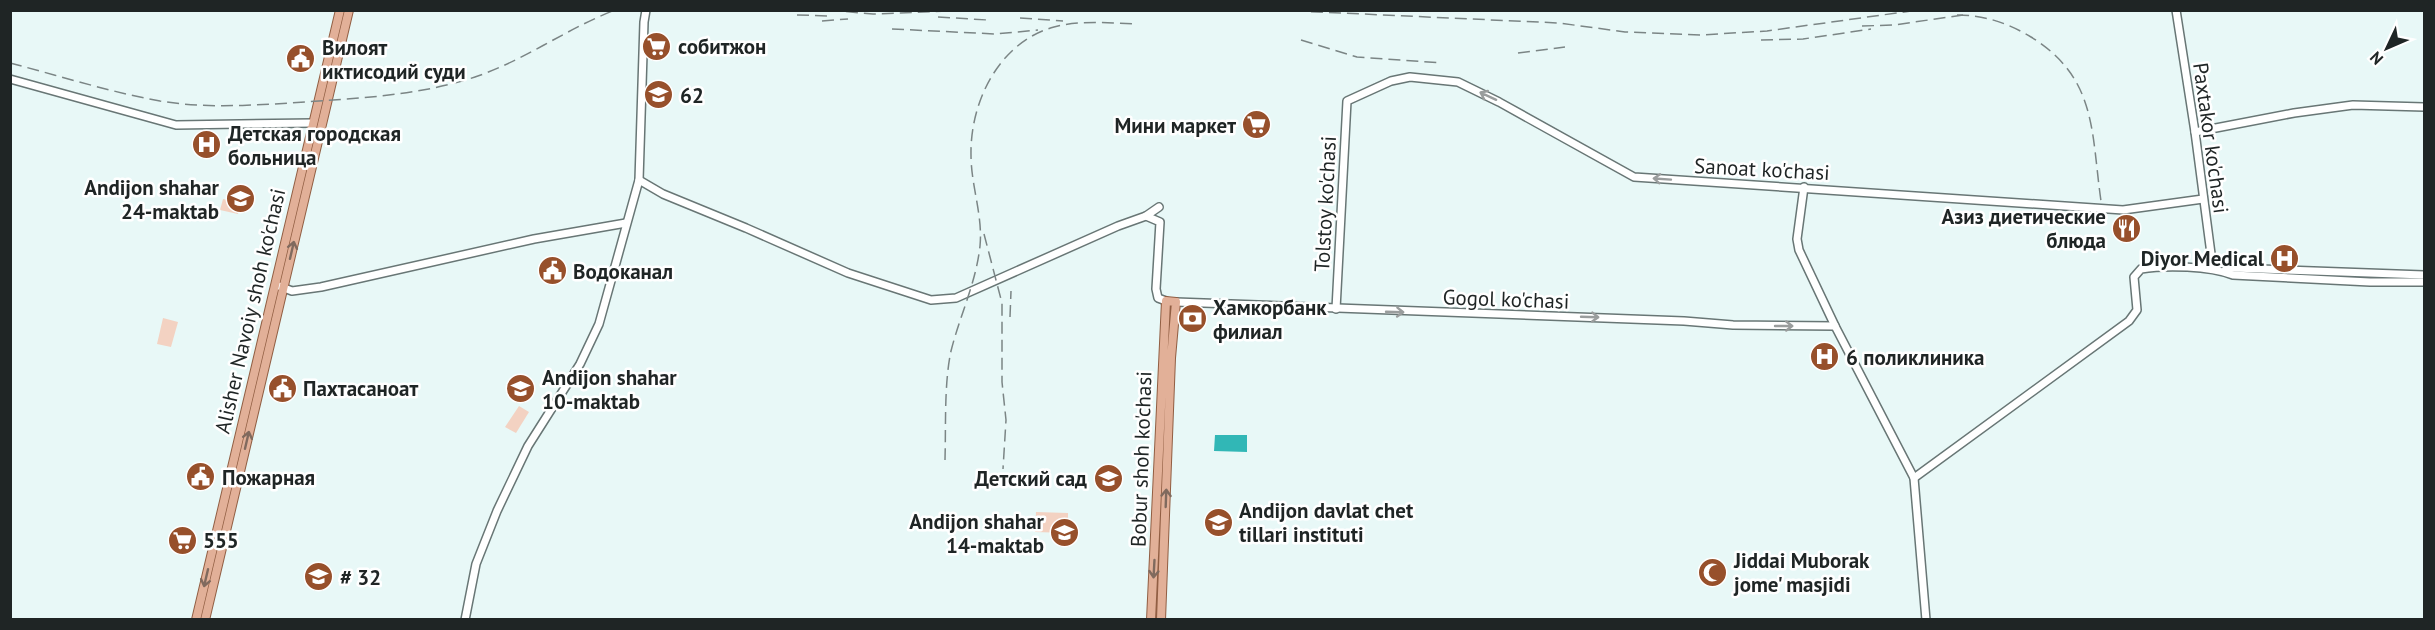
<svg xmlns="http://www.w3.org/2000/svg" width="2435" height="630" font-family="'PT Sans',sans-serif">
<style>
.green{fill:#f3d2c2}
.water{fill:#31b7b6}
.lines{fill:none;stroke-linecap:round;stroke-linejoin:round}
.secondary-casing{stroke:#687675;stroke-width:10}
.primary-casing{stroke:#915e43;stroke-width:10}
.secondary{stroke:#fff;stroke-width:7}
.primary{stroke:#e2b098;stroke-width:8}
.rail{stroke:#7b8585;stroke-width:1.5;stroke-dasharray:12 6;stroke-linecap:butt}
.oneway{stroke:#9a9d9d}
.oneway2{stroke:#806a5e}
.labels{text-anchor:middle;dominant-baseline:central;stroke-width:5;stroke-linejoin:round;paint-order:stroke}
.poi-label{font-size:21px;font-weight:bold;fill:#1f2525;stroke:#fff;text-anchor:start}
.street-label{font-size:21px;fill:#1f2525;stroke:#fff}
</style>
<rect width="100%" height="100%" fill="#e8f8f7"/>
<g class="green">
<polygon points="223,199 241,203 238,214 220,210"/>
<polygon points="163,318 178,322 171,347 157,344"/>
<polygon points="519,406 529,412 516,433 505,427"/>
<polygon points="1036,512 1068,513 1068,533 1035,532"/>
</g>
<polygon class="water" points="1215,435 1247,435 1247,452 1214,451"/>
<g class="lines">
<defs>
<g id="secondary">
<polyline points="2176,10 2195,132 2213,269"/>
<polyline points="10,79 176,125 313,123"/>
<polyline points="2195,132 2294,113 2353,105 2424,107"/>
<polyline points="639,180 663,194 746,228 848,273 931,300 956,298 1118,226 1146,216 1160,222 1156,289 1158,298 1166,301"/>
<polyline points="1804,187 1797,239 1799,250 1835,326 1914,478 1926,620"/>
<polyline points="1146,216 1159,207"/>
<polyline points="2224,271 2233,268 2424,275"/>
<polyline points="279,286 292,291 321,287 534,239 626,223"/>
<polyline points="1176,302 1684,321 1733,325 1835,326"/>
<polyline points="1336,309 1347,101 1391,81 1410,77 1458,82 1499,102 1634,177 2123,210 2203,199"/>
<path d="M 1914,478 L 2129,321 L 2137,310 L 2134,277 L 2141,269 C 2166,265 2209,266 2233,275 L 2370,282 L 2424,282"/>
<polyline points="465,620 476,564 497,511 528,446 580,364 599,324 639,180 644,22 646,10"/>
</g>
<g id="primary">
<polyline points="196,620 340,10"/>
<polyline points="205,620 349,10"/>
<polyline points="1151,620 1166,301 1176,302 1171,358 1161,620"/>
</g>
</defs>
<use href="#secondary" class="secondary-casing"/>
<use href="#primary" class="primary-casing"/>
<use href="#secondary" class="secondary"/>
<use href="#primary" class="primary"/>
<g class="rail">
<polyline points="828,10 873,14 951,11"/>
<polyline points="1275,10 1559,23 1625,32 1700,35 1767,31 1918,10"/>
<polyline points="971,11 995,11"/>
<polyline points="797,15 831,16"/>
<path d="M 1957,15 C 1984,15 2008,23 2031,37 C 2097,78 2091,131 2101,201"/>
<polyline points="938,17 988,20"/>
<polyline points="1020,18 1063,21"/>
<polyline points="822,21 848,19"/>
<polyline points="1862,26 1894,25 1963,15"/>
<polyline points="892,29 995,34 1038,30"/>
<polyline points="1301,40 1357,57 1442,63"/>
<polyline points="1761,40 1803,39 1871,29"/>
<polyline points="1518,53 1565,47"/>
<path d="M 10,63 C 60,76 110,92 160,101 C 208,109 257,105 305,102 C 363,98 421,95 475,77 C 525,60 566,29 615,10"/>
<polyline points="984,234 1002,303 1002,382 1006,420 1003,469"/>
<polyline points="1010,317 1011,291"/>
<path d="M 945,460 C 946,426 944,384 951,351 C 960,315 976,283 980,246 C 983,215 971,186 971,155 C 970,102 999,42 1054,27 C 1080,20 1110,23 1136,24"/>
</g>
</g>
<defs><path id="oneway-shaft" d="M-6 0H5M1.5-3L5.5 0L1.5 3" fill="none" stroke-width="1.6" stroke-linecap="round" stroke-linejoin="round" transform="scale(1.5)"/></defs>
<g class="oneway">
<use href="#oneway-shaft" transform="translate(1488 96) rotate(-155)"/>
<use href="#oneway-shaft" transform="translate(1662 179) rotate(-176)"/>
<use href="#oneway-shaft" transform="translate(1395 312) rotate(2)"/>
<use href="#oneway-shaft" transform="translate(1590 317) rotate(2)"/>
<use href="#oneway-shaft" transform="translate(1784 326)"/>
</g>
<g class="oneway2">
<use href="#oneway-shaft" transform="translate(292 250) rotate(-77)"/>
<use href="#oneway-shaft" transform="translate(247 440) rotate(-77)"/>
<use href="#oneway-shaft" transform="translate(1166 498) rotate(-88)"/>
<use href="#oneway-shaft" transform="translate(1154 569) rotate(93)"/>
<use href="#oneway-shaft" transform="translate(206 578) rotate(103)"/>
</g>
<defs>
<symbol id="supermarket-disc" viewBox="-11 -11 22 22"><circle r="9.5" fill="#97502b" stroke="#fff"/><path d="M-6-5.5h2.5l.6 2H6L4.5 2H-2.5L-4.4-4H-6ZM-1.5 3.2a1.3 1.3 0 1 0 .1 0ZM3 3.2a1.3 1.3 0 1 0 .1 0Z" fill="#fff"/></symbol>
<symbol id="civic-disc" viewBox="-11 -11 22 22"><circle r="9.5" fill="#97502b" stroke="#fff"/><path d="M-.6-6.5H3V-4.5H.6V-3L4-1V1h2V6H-6V1h2V-1L-.6-3ZM-1.2 2.5V6h2.4V2.5Z" fill="#fff"/></symbol>
<symbol id="school-disc" viewBox="-11 -11 22 22"><circle r="9.5" fill="#97502b" stroke="#fff"/><path d="M0-5L7-2L0 1L-7-2ZM-4 1L0 2.5L4 1V4Q0 6-4 4Z" fill="#fff"/></symbol>
<symbol id="hospital-disc" viewBox="-11 -11 22 22"><circle r="9.5" fill="#97502b" stroke="#fff"/><path d="M-5-5h3v3.5h4V-5h3V5h-3V1.5h-4V5h-3Z" fill="#fff"/></symbol>
<symbol id="restaurant-disc" viewBox="-11 -11 22 22"><circle r="9.5" fill="#97502b" stroke="#fff"/><path d="M-5-6h1v4h1v-4h1v4h1v-4h1v5L-1.5 .5V6h-2V.5L-5-1ZM5-6V6H3V1.5H1.5Q1.5-4 5-6Z" fill="#fff"/></symbol>
<symbol id="bank-disc" viewBox="-11 -11 22 22"><circle r="9.5" fill="#97502b" stroke="#fff"/><path d="M-6-4H6V4H-6ZM0-2.3a2.3 2.3 0 1 0 0 4.6a2.3 2.3 0 1 0 0-4.6Z" fill="#fff"/></symbol>
<symbol id="mosque-disc" viewBox="-11 -11 22 22"><circle r="9.5" fill="#97502b" stroke="#fff"/><path d="M3.5-4.9A6 6 0 1 0 3.5 4.9A5 5 0 1 1 3.5-4.9Z" fill="#fff"/></symbol>
</defs>
<g fill-rule="evenodd">
<use href="#supermarket-disc" x="640" y="30" width="33" height="33"/>
<use href="#civic-disc" x="284" y="42" width="33" height="33"/>
<use href="#school-disc" x="642" y="78" width="33" height="33"/>
<use href="#supermarket-disc" x="1240" y="108" width="33" height="33"/>
<use href="#hospital-disc" x="190" y="128" width="33" height="33"/>
<use href="#school-disc" x="224" y="182" width="33" height="33"/>
<use href="#restaurant-disc" x="2110" y="212" width="33" height="33"/>
<use href="#hospital-disc" x="2268" y="242" width="33" height="33"/>
<use href="#civic-disc" x="536" y="254" width="33" height="33"/>
<use href="#bank-disc" x="1176" y="302" width="33" height="33"/>
<use href="#hospital-disc" x="1808" y="340" width="33" height="33"/>
<use href="#civic-disc" x="266" y="372" width="33" height="33"/>
<use href="#school-disc" x="504" y="372" width="33" height="33"/>
<use href="#civic-disc" x="184" y="460" width="33" height="33"/>
<use href="#school-disc" x="1092" y="462" width="33" height="33"/>
<use href="#school-disc" x="1202" y="506" width="33" height="33"/>
<use href="#school-disc" x="1048" y="516" width="33" height="33"/>
<use href="#supermarket-disc" x="166" y="524" width="33" height="33"/>
<use href="#mosque-disc" x="1696" y="556" width="33" height="33"/>
<use href="#school-disc" x="302" y="560" width="33" height="33"/>
</g>
<g class="labels">
<g class="poi-label">
<text x="678" y="46">собитжон</text>
<text x="322" y="47">Вилоят<tspan x="322" dy="24">иктисодий суди</tspan></text>
<text x="680" y="95">62</text>
<text x="1236" y="125" text-anchor="end">Мини маркет</text>
<text x="228" y="133">Детская городская<tspan x="228" dy="24">больница</tspan></text>
<text x="219" y="187" text-anchor="end">Andijon shahar<tspan x="219" dy="24">24-maktab</tspan></text>
<text x="2106" y="216" text-anchor="end">Азиз диетические<tspan x="2106" dy="24">блюда</tspan></text>
<text x="2264" y="258" text-anchor="end">Diyor Medical</text>
<text x="573" y="271">Водоканал</text>
<text x="1213" y="307">Хамкорбанк<tspan x="1213" dy="24">филиал</tspan></text>
<text x="1846" y="357">6 поликлиника</text>
<text x="542" y="377">Andijon shahar<tspan x="542" dy="24">10-maktab</tspan></text>
<text x="303" y="388">Пахтасаноат</text>
<text x="222" y="477">Пожарная</text>
<text x="1087" y="478" text-anchor="end">Детский сад</text>
<text x="1239" y="510">Andijon davlat chet<tspan x="1239" dy="24">tillari instituti</tspan></text>
<text x="1044" y="521" text-anchor="end">Andijon shahar<tspan x="1044" dy="24">14-maktab</tspan></text>
<text x="203" y="540">555</text>
<text x="1734" y="560">Jiddai Muborak<tspan x="1734" dy="24">jome' masjidi</tspan></text>
<text x="340" y="577"># 32</text>
</g>
<g class="street-label">
<text transform="translate(2211 138) rotate(82)">Paxtakor ko'chasi</text>
<text transform="translate(1762 169) rotate(3)">Sanoat ko'chasi</text>
<text transform="translate(1325 204) rotate(-87)">Tolstoy ko'chasi</text>
<text transform="translate(1506 299) rotate(2)">Gogol ko'chasi</text>
<text transform="translate(250 311) rotate(-77)">Alisher Navoiy shoh ko'chasi</text>
<text transform="translate(1141 459) rotate(-88)">Bobur shoh ko'chasi</text>
</g>
</g>
<rect width="2435" height="630" fill="none" stroke="#1f2525" stroke-width="24"/>
<g transform="translate(2387 48) rotate(226)" stroke="#ffffff" stroke-width="4.5" paint-order="stroke">
<path d="M0-4.5L10 22L0 15L-10 22Z" fill="#1f2525"/>
<text y="-9" font-size="16" font-weight="bold" text-anchor="middle" fill="#1f2525">N</text>
</g>
</svg>
